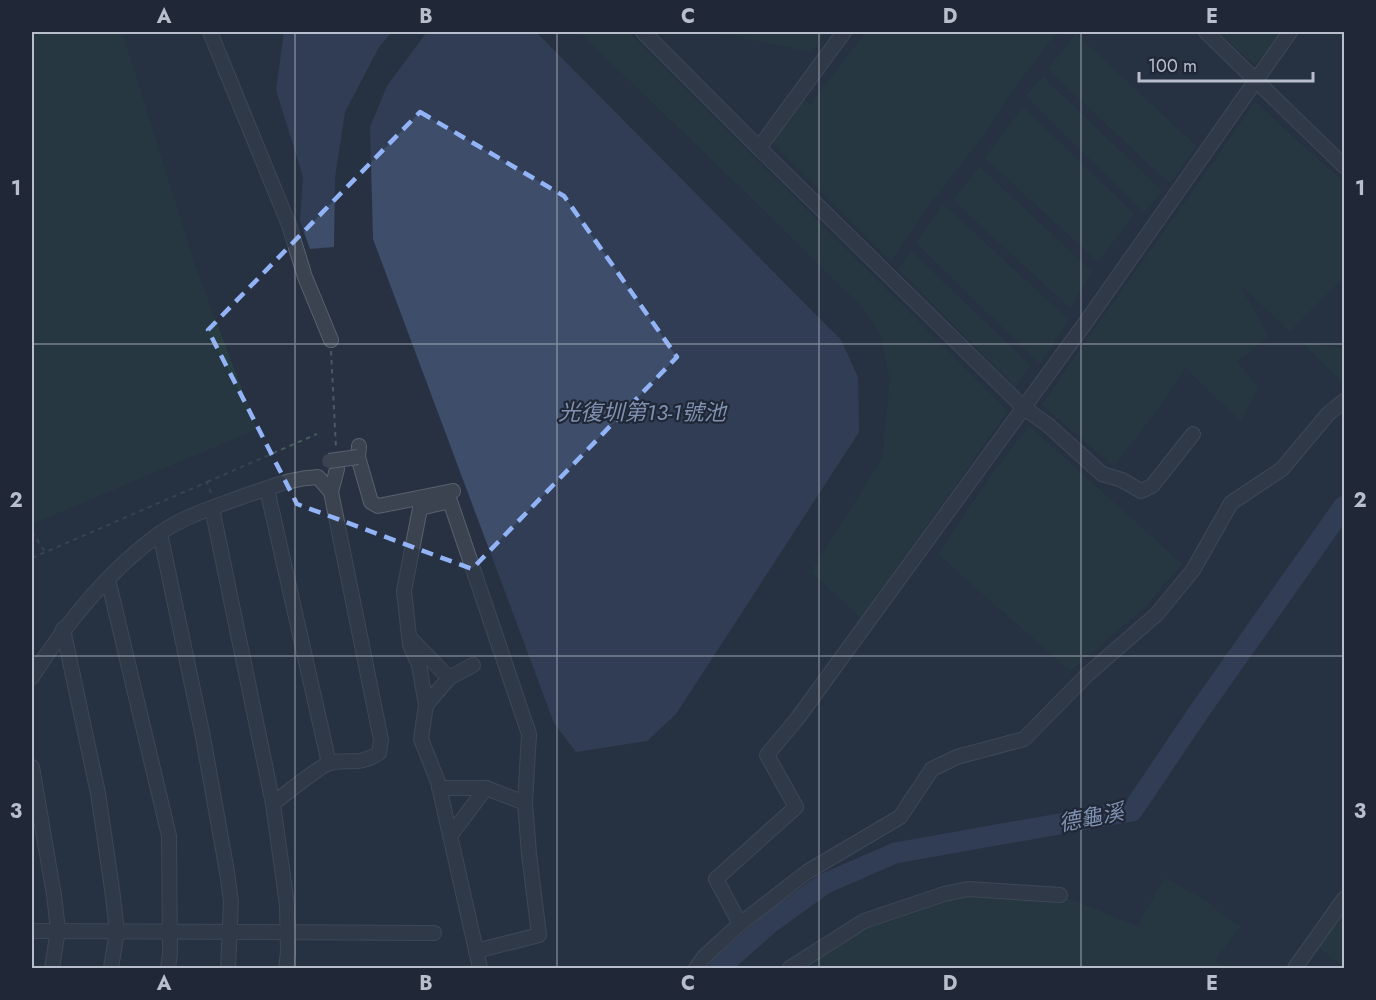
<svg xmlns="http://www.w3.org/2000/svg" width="1376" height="1000" font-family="Jost,'Noto Sans TC',sans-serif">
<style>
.green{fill:#293e42}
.water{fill:#3d4d6a}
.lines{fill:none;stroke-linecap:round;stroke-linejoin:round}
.river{stroke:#3d4d6a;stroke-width:21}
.minor-casing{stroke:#59616e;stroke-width:16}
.path{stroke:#475b5f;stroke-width:2;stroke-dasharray:4.5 4.5;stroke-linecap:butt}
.minor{stroke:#3b4351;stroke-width:14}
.minor-bridge-casing{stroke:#59616e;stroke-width:16;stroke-linecap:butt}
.minor-bridge{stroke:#3b4351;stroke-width:14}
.marked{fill:none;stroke:#92b3f6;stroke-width:4.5;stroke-dasharray:12 8;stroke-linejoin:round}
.grid{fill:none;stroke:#b8becb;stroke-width:1.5;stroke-opacity:0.55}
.labels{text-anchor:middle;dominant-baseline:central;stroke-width:4.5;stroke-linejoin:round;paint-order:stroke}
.water-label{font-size:22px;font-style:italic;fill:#8092b2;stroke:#202837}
.neatline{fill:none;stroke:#b8becb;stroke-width:2}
.grid-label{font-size:20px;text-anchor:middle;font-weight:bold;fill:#b8becb}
</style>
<rect width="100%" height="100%" fill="#273141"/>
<g class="green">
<polygon points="32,32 122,32 196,268 257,429 32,524"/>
<polygon points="579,32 629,32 1008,411 861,618 811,572 882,459 890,380 880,333 863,308 734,181"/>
<polygon points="714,32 826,32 811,52"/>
<polygon points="866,32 1057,32 1009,95 990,127 926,209 891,261 766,136 797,91 810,105"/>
<polygon points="1218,32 1285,32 1255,65"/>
<polygon points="1076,34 1196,146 1170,184 1048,69"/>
<polygon points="1043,77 1162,191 1144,212 1026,96"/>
<path d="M 1255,102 L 1344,183 L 1344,277 L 1290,331 L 1240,285 L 1268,336 L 1237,362 L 1258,387 L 1241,421 L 1185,368 L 1164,401 L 1114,466 L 1042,405 C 1111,303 1185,204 1255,102 Z"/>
<polygon points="1023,107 1134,214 1098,262 985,158"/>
<polygon points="980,167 1092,272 1070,308 953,200"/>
<polygon points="943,204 1069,320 1040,364 916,243"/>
<polygon points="911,251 1030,365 1016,387 898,269"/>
<polygon points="1302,342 1342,348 1344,346 1344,384"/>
<polygon points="1029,426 1182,564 1143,609 1070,671 938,554 993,473"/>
<polygon points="1165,878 1202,899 1240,927 1215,960 1228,968 790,968 864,921 944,894 1060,895 1139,927 1142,917"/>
<polygon points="1344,899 1344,967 1314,943"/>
</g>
<g class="water">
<polygon points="284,32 392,32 379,47 345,112 335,178 334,247 310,249 300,221 303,177 276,90"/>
<polygon points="427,32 536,32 841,340 858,377 859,432 676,714 647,741 576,752 554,723 373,239 370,127 387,86"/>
</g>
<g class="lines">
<polyline class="river" points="719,968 770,923 824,884 895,853 1132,811 1198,713 1344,506"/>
<defs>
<g id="minor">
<polyline points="210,32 289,225 305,277 331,340"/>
<polyline points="643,32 759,148 1024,408 1048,425 1102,474 1122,480 1141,491 1152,486 1193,434"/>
<polyline points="1206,32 1344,166"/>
<polyline points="759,148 844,32"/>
<polyline points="359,446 358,457 371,502 378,506 453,491"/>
<polyline points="267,489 329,763"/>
<polyline points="422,498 404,591 410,645 419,665 426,705 421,739 438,782 480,968"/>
<polyline points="212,508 273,804 287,905 288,952 286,968"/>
<polyline points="420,508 450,501 529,734 525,803 529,854 539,935 476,951"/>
<polyline points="160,533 203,737 227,872 231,902 228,968"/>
<polyline points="108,579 169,836 170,954 168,968"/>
<polyline points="63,629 98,793 112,889 117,931 111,968"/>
<polyline points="411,639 449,678"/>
<path d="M 32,677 C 66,623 107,572 159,534 C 185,515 218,506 247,495 C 272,487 291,478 318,477 L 331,492"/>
<polyline points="426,705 449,678 473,665"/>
<polyline points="32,767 54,895 58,930 52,968"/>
<polyline points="439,788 486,788"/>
<path d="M 273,804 C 281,797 323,764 330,763 C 351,758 356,767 379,753 L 381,740 L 331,492 L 337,469"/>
<polyline points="450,836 486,788 525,803"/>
<polyline points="740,924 716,879 796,807 767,755 797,719 1086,322 1290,32"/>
<polyline points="32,931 434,933"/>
<polyline points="696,968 704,957 740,924 807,872 900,817 932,769 957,757 1024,739 1088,674 1157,614 1193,570 1231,503 1282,469 1328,414 1344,401"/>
<polyline points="790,968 864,921 944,894 968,889 1060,895"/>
<polyline points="1295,968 1344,899"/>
</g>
</defs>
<use href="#minor" class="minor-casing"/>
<g class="path">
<polyline points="331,351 336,448"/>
<polyline points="207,482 317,434"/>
<polyline points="32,532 45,552"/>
<polyline points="32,558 207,482 212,496"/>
</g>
<use href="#minor" class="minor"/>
<defs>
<polyline id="minor-bridge" points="329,461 358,457"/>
</defs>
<use href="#minor-bridge" class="minor-bridge-casing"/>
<use href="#minor-bridge" class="minor-bridge"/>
</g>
<path d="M0 0H1376V1000H0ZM 420,112 L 564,196 L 677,357 L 472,569 L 297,504 L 208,330 Z" fill="#273141" fill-opacity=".55" fill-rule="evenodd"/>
<path class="marked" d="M 420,112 L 564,196 L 677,357 L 472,569 L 297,504 L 208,330 Z"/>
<path class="grid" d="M 295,32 L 295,968M 557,32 L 557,968M 819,32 L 819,968M 1081,32 L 1081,968M 32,344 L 1344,344M 32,656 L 1344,656"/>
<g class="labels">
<g class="water-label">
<text x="642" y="412">光復圳第13-1號池</text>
<text transform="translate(1091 817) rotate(-11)">德龜溪</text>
</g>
</g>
<rect width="1376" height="1000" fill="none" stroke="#202837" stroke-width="66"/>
<path d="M1139 72v9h174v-9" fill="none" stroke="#b8becb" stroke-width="3"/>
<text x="1148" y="72" font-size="18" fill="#b8becb" stroke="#202837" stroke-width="4.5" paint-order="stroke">100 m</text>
<rect x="33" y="33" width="1310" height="934" class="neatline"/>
<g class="grid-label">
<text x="164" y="23">A</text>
<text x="426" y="23">B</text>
<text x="688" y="23">C</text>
<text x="950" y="23">D</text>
<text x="1212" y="23">E</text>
<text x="16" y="195">1</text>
<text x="1360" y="195">1</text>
<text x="16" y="507">2</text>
<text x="1360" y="507">2</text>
<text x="16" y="818">3</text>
<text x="1360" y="818">3</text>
<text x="164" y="990">A</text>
<text x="426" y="990">B</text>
<text x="688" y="990">C</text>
<text x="950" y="990">D</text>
<text x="1212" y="990">E</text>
</g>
</svg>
